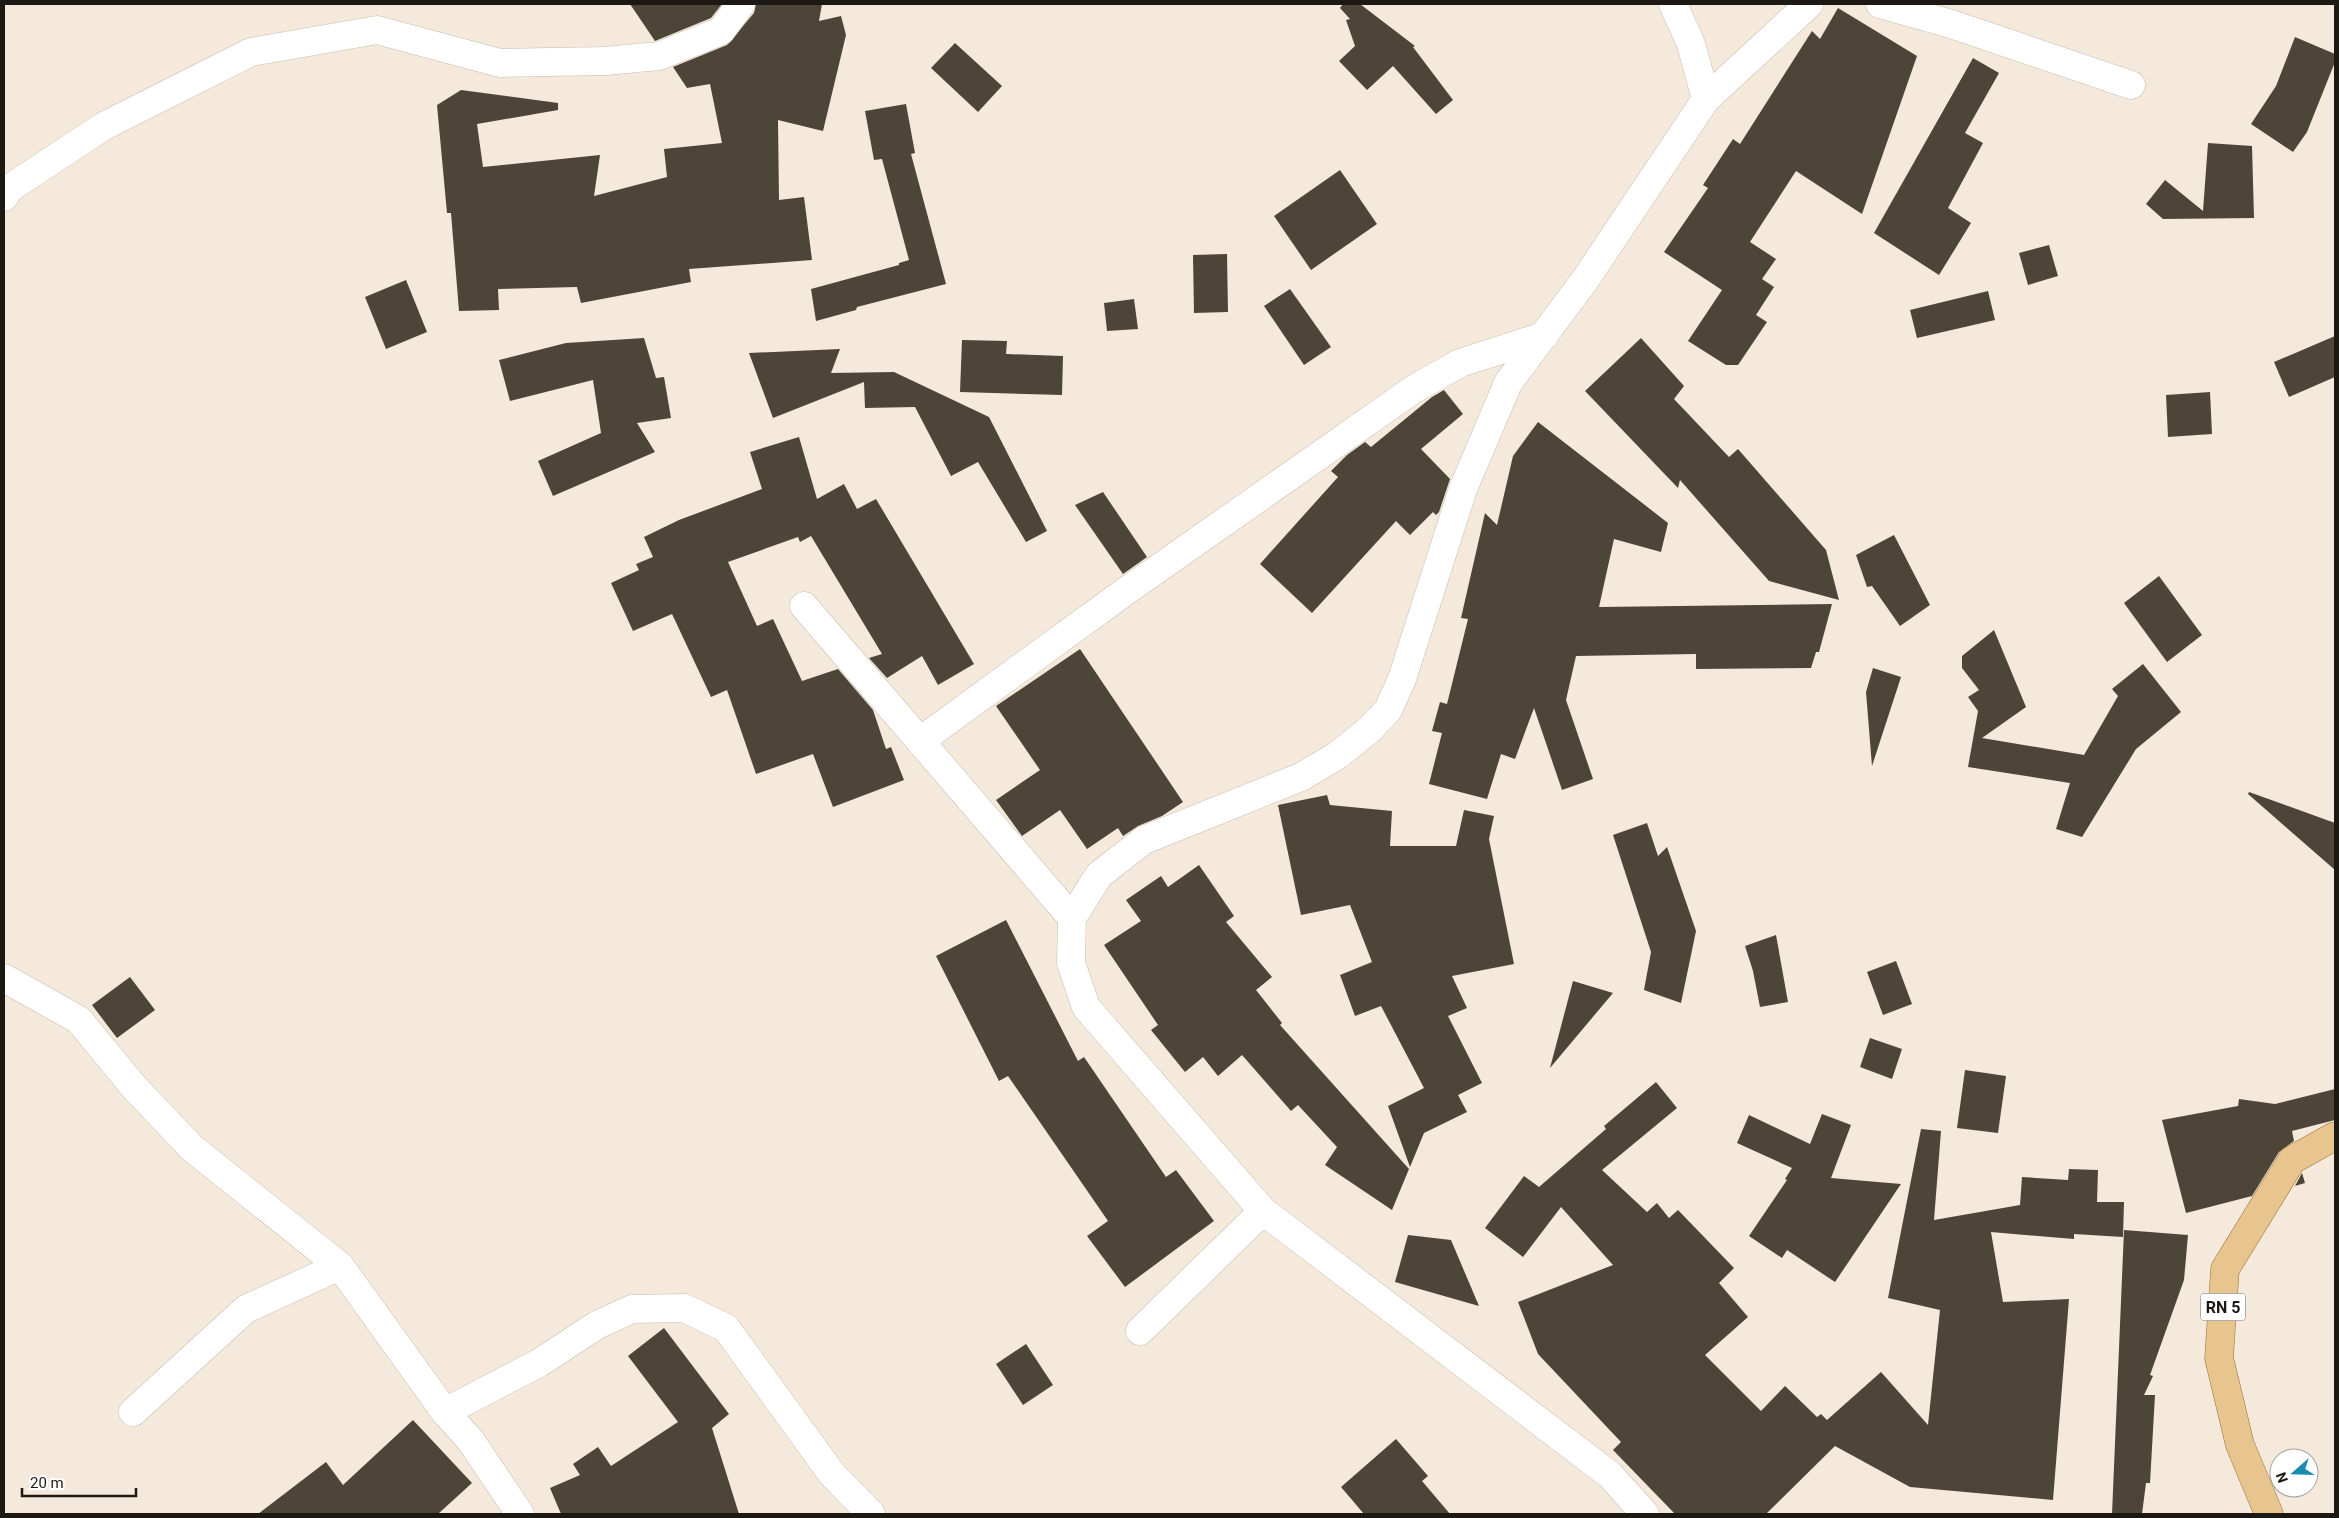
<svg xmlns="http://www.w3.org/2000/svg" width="2339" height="1518" font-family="Roboto,sans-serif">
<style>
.building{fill:#4e4539}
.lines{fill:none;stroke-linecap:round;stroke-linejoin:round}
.minor-casing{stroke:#c8bdb0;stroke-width:29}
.major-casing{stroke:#966f32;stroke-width:29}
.minor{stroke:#fff;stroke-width:28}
.major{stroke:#e8c58e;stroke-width:28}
.labels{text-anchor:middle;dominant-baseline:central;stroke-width:5;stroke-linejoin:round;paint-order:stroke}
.shield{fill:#fff;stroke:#605d5a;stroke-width:1}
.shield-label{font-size:16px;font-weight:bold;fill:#1c1813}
</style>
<rect width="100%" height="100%" fill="#f4e9db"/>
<g class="building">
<polygon points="630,4 722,4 711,18 655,41"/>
<polygon points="756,4 822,4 819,21 841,16 846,35 823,131 778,120 779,200 804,197 812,260 689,269 691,282 581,303 577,287 498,289 499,310 459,311 451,213 447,213 437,105 461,90 558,103 558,110 477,124 483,167 600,155 594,196 667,177 664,149 722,143 710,84 687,88 673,67 727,45 754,13"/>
<polygon points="1343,4 1360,4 1415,46 1413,47 1453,100 1436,114 1393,66 1367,90 1339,61 1355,46 1346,20 1350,19 1340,8"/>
<polygon points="1838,8 1917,56 1862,214 1796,171 1750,242 1776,259 1762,279 1774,287 1756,315 1767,322 1738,365 1726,365 1688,341 1722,290 1664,252 1708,188 1703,185 1733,139 1740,144 1812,31 1820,39"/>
<polygon points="2295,37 2335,54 2335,62 2307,132 2293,152 2251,124 2276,86"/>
<polygon points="955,43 1002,86 978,112 931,68"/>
<polygon points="1973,58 1999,73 1965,133 1983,143 1948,208 1971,223 1939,275 1874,233"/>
<polygon points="906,104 915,153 911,154 946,284 857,307 856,310 816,321 811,289 899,265 899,263 909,260 882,159 874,160 865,111"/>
<polygon points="2208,143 2252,146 2254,218 2163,219 2146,204 2165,180 2203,211"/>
<polygon points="1340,170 1377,224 1311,270 1274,216"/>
<polygon points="2049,245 2058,276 2028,285 2019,253"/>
<polygon points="1227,254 1228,312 1194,313 1193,255"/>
<polygon points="406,280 427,332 386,349 365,297"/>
<polygon points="1290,289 1331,347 1304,365 1264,306"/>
<polygon points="1988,291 1995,320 1917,338 1910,310"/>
<polygon points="1134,299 1138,329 1107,331 1104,303"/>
<polygon points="2335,336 2335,377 2289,397 2274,362"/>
<polygon points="644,338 656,378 664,377 671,418 637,423 655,452 553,496 538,461 601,433 593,380 510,401 499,360 566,343"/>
<polygon points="1641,338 1684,386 1674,399 1729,457 1738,449 1826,550 1839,600 1769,581 1680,480 1678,488 1585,391"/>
<polygon points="962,340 1007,341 1006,354 1063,356 1062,395 960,392"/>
<polygon points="840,349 831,373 894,372 989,417 1047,531 1026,542 978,462 951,476 915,407 865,408 864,382 773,418 749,353"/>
<polygon points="1444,390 1463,414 1421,449 1450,479 1439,512 1436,515 1433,512 1410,535 1396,521 1312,613 1260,564 1338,477 1331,471 1347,455 1365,442 1371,447 1432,397"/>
<polygon points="2210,392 2212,434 2168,437 2166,395"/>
<polygon points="1538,422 1668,523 1661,552 1614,539 1599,607 1832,604 1819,652 1816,652 1811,668 1696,669 1696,654 1576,656 1566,700 1593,779 1562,790 1534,708 1515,759 1501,754 1487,799 1429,784 1442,733 1432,731 1440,702 1447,704 1468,619 1461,618 1485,513 1497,525 1513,456"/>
<polygon points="799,437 817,499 844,484 857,509 876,499 974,664 938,685 922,656 887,678 869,658 882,654 811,536 800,542 798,537 728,562 757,626 773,619 802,681 838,669 873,710 886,749 891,747 904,780 833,807 813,754 756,774 727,690 711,697 672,614 633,631 611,583 639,570 636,564 653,557 644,537 679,520 762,489 750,452"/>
<polygon points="1103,492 1147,557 1123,574 1075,505"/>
<polygon points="1894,535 1930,605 1900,626 1872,586 1867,587 1856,555"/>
<polygon points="2159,576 2202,635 2167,662 2124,603"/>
<polygon points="1994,630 2026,707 1982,738 2084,755 2118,696 2112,689 2143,664 2181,712 2136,749 2082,837 2056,829 2070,783 1968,767 1978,711 1968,697 1979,690 1962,668 1962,656"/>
<polygon points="1080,649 1183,802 1162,816 1138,826 1123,836 1118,828 1087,849 1060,810 1022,836 996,800 1040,770 996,706"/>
<polygon points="1873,668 1901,677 1872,766 1866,692"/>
<polygon points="2249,792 2335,823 2335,870 2248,794"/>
<polygon points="1327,795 1330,805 1392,811 1390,846 1456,846 1464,810 1494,816 1489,839 1514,964 1452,976 1467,1008 1448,1016 1482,1083 1458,1095 1467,1112 1424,1133 1410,1167 1388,1106 1424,1088 1381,1006 1355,1016 1340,975 1372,962 1350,905 1301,915 1278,805"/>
<polygon points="1647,823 1658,856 1667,847 1696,931 1681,1003 1644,990 1651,952 1613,835"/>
<polygon points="1199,865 1234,916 1226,922 1272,977 1256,990 1282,1023 1280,1025 1409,1169 1392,1210 1325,1165 1337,1147 1298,1105 1291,1111 1242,1055 1218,1076 1203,1057 1185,1072 1151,1030 1158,1025 1104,945 1141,921 1126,900 1161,876 1168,887"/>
<polygon points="1006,920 1078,1061 1084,1057 1166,1177 1176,1170 1214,1221 1125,1287 1087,1236 1108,1221 1008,1076 999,1081 936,956"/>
<polygon points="1776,935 1788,1002 1760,1007 1753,971 1745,946"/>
<polygon points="1896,961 1912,1004 1883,1015 1867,972"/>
<polygon points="130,977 155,1010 117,1038 92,1005"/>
<polygon points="1573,981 1613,993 1550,1068"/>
<polygon points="1870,1038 1902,1049 1892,1079 1860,1067"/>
<polygon points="1965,1070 2006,1076 1998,1133 1957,1128"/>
<polygon points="1656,1082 1677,1108 1602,1170 1647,1212 1657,1203 1669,1218 1678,1210 1734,1268 1719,1283 1748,1317 1705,1355 1761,1411 1785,1386 1817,1417 1821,1414 1827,1420 1881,1372 1928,1425 1940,1310 1888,1298 1921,1129 1941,1131 1934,1220 2020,1205 2022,1177 2068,1180 2069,1169 2098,1170 2097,1202 2124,1202 2123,1237 2074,1234 2074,1239 1991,1232 2003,1302 2069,1299 2053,1500 1910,1487 1835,1446 1766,1514 1675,1514 1613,1450 1621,1442 1538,1354 1518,1302 1613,1265 1561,1207 1523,1257 1485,1228 1524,1176 1539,1187 1606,1129 1604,1126"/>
<polygon points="2335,1089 2335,1120 2292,1131 2294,1141 2279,1152 2252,1196 2186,1213 2162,1120 2238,1106 2239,1099 2275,1104"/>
<polygon points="1822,1114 1851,1125 1831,1178 1901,1184 1835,1282 1787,1250 1782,1258 1749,1236 1787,1180 1785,1179 1792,1168 1737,1143 1749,1115 1810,1144"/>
<polygon points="2302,1173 2305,1183 2295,1186"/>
<polygon points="2124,1230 2188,1235 2184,1280 2150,1375 2153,1376 2144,1395 2155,1395 2150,1483 2146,1483 2142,1514 2112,1514"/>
<polygon points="1408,1235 1451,1240 1479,1306 1395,1282"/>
<polygon points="664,1328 729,1414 712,1428 739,1514 561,1514 550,1488 580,1475 573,1464 598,1447 611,1466 678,1422 628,1356"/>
<polygon points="1026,1344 1053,1385 1023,1405 996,1364"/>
<polygon points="413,1420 472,1483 438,1514 258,1514 326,1462 343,1485"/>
<polygon points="1396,1439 1428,1476 1422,1481 1450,1514 1364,1514 1341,1487"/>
</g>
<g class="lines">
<defs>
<g id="minor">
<polyline points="1880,4 1951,24 2131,85"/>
<polyline points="1706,99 1809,4"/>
<polyline points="4,197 10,188 104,126 251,52 377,30 500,63 605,61 659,56 721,31 741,4"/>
<polyline points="804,606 1072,918"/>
<polyline points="920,741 1126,591 1414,389 1460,363 1544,336"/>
<polyline points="4,978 79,1020 134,1087 192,1148 340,1266 445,1412 471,1441 520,1514"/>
<polyline points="1140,1331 1263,1211"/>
<polyline points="133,1412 246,1309 340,1266"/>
<polyline points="445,1412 539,1363 597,1325 632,1309 684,1308 726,1328 832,1474 871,1514"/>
<polyline points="1645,1514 1610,1475 1263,1211 1086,1007 1071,963 1072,918 1099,875 1144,840 1301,777 1338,755 1369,730 1388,710 1402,679 1463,489 1508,383 1585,280 1706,99 1691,44 1673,4"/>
</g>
<polyline id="major" points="2269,1514 2240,1445 2219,1358 2225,1269 2292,1160 2335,1136"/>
</defs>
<use href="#minor" class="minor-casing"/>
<use href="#major" class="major-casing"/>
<use href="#minor" class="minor"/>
<use href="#major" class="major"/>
</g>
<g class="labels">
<rect class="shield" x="2200.5" y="1293.5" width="45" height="27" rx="4"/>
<g class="shield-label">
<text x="2223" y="1307">RN 5</text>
</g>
</g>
<rect width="2339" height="1518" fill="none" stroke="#1c1813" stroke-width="10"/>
<g transform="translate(2294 1473) rotate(250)"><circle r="24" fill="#ffffff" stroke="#a4a3a1"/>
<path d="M0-4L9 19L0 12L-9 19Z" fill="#198cb0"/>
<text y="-8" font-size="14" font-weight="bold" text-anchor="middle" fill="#1c1813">N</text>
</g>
<path d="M22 1488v8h114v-8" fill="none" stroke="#1c1813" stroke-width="2.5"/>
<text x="30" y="1488" font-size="15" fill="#1c1813" stroke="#ffffff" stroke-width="4" paint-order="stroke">20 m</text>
</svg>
